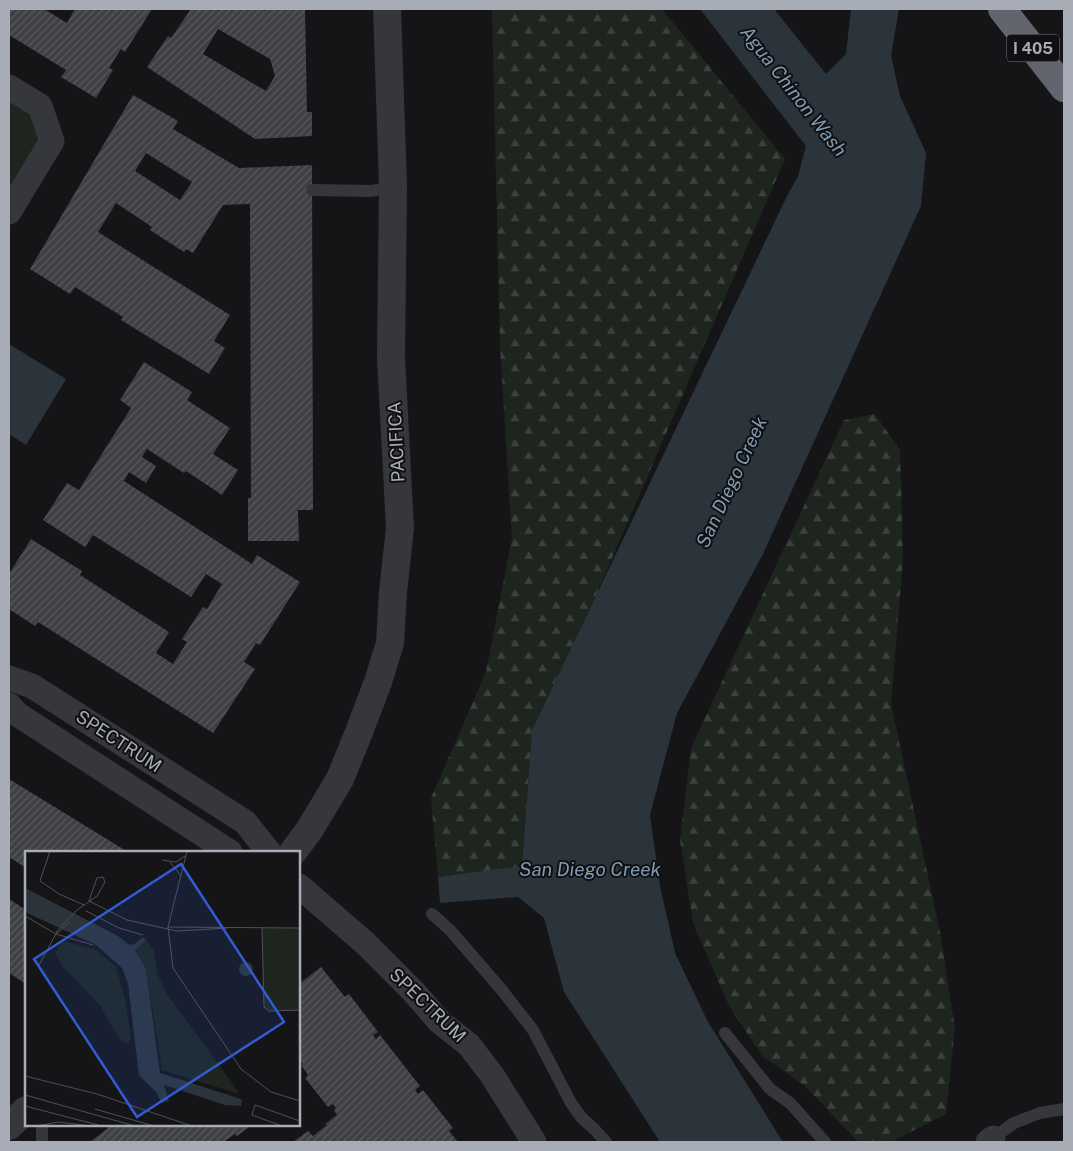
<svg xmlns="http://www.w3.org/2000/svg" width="1073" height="1151" font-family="'Public Sans',sans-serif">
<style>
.forest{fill:url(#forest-firs)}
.park{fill:#1d251e}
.water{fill:#2b343b}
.building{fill:url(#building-hatch);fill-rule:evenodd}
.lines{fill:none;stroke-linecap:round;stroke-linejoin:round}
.service{stroke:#36373c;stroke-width:12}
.minor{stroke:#36373c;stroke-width:25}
.tertiary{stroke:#36373c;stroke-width:28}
.motorway{stroke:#62656d;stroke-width:28}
.labels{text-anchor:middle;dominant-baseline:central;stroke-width:4;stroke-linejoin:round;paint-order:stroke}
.shield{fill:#101012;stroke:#7a7d86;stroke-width:1}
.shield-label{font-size:16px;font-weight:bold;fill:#a7acb7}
.street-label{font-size:18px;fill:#a7acb7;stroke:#101012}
.water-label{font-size:19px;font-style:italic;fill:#7e9bb3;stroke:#101012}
.inset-road{fill:none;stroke:#4f5157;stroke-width:1}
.view{fill:#325cd3;fill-opacity:0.15;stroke:#325cd3;stroke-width:2.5}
.inset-edge{fill:none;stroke:#a7acb7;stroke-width:2.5}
</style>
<defs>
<pattern id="forest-firs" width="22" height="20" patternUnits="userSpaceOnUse" patternTransform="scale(1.25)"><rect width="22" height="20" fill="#1d251e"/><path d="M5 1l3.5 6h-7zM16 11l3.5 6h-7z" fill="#3b423c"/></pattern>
<pattern id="building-hatch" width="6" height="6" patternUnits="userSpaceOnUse" patternTransform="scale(1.25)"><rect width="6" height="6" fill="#3f4044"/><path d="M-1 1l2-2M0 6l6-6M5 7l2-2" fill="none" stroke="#58595d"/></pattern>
</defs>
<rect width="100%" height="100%" fill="#151517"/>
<g class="forest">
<polygon points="492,9 662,9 785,159 700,355 594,600 532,730 522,867 438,877 431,798 486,672 512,538 500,346"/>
<polygon points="875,414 900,450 903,558 891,704 940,932 955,1028 946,1114 891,1142 858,1142 805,1086 762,1056 729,1006 693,923 680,840 691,748 844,420"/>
</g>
<polygon class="park" points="9,87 52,141 9,212"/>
<g class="water">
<polygon points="700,9 774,9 826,74 846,54 851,9 899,9 891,56 900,96 926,153 921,206 763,554 677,713 650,815 660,886 675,953 708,1022 783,1142 660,1142 564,992 544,918 518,897 440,903 438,877 522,866 532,730 787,196 798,176 806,146"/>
<polygon points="9,344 66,379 26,445 9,434"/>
</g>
<g class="building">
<polygon points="9,9 44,9 67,23 75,9 152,9 125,52 121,49 109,68 113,70 96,98 61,77 66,70 9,35"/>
<path d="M 191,9 L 261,9 L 266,11 L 266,9 L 305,9 L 307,112 L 312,112 L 312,136 L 255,139 L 147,67 L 168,36 L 171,38 ZM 218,29 L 270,59 L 275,76 L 266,91 L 203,54 Z"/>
<path d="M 133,95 L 178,121 L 173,129 L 239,168 L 312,165 L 313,510 L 298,510 L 299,541 L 248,541 L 248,498 L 251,498 L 250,204 L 223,205 L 193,253 L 186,249 L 184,252 L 150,230 L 152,227 L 116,203 L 98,232 L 230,315 L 214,341 L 225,348 L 209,374 L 121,320 L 123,317 L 75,287 L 70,294 L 30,269 ZM 146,153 L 192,182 L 180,200 L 135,171 Z"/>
<polygon points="144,362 192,392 187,400 230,428 213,454 238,470 222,495 186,471 184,473 147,449 142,457 156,466 146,483 129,472 124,481 252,564 257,555 300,582 260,645 256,643 244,662 255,669 213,733 38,622 35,626 9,609 9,574 31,539 82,571 80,575 169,632 156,653 173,664 187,642 182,639 203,607 207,609 222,584 206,574 191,597 93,535 85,547 43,520 67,483 79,490 131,408 120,400"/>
<polygon points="9,779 128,852 26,852 26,868 9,857"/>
<polygon points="9,899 26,910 26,984 9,973"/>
<polygon points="321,967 345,997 349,994 378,1032 373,1035 376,1039 380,1035 420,1086 415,1090 418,1094 423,1090 453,1128 449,1131 458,1142 293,1142 308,1131 313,1136 327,1125 325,1124 337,1115 334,1110 336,1108 333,1104 328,1107 305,1078 308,1075 301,1065 303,1064 299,1059 299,984"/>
<polygon points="112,1125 252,1125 237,1136 235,1134 223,1142 90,1142"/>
</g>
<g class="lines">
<g class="service">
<polyline points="312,190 372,191 393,186"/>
<polyline points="432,914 450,930 501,989 533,1030 571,1103 581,1117 595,1130 606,1142"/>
<polyline points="725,1033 770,1089 790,1103 825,1142"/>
<polyline points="993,1138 1014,1123 1040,1113 1064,1109"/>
<polyline points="42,1142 42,1125"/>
</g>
<g class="minor">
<polyline points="9,87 40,106 52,141 9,212"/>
<polyline points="9,678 32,686 245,822 269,852"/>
<polyline points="9,705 17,714 230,852"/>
<polyline points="299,886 365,943 413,991 440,1022 469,1045 492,1075 534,1142"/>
<polyline points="988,1142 993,1138"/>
</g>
<g class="tertiary">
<polyline points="293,852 310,829 340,779 359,732 378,682 390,643 393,592 400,528 391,358 393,186 387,9"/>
<polyline points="9,1126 26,1110"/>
</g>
<polyline class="motorway" points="1002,9 1064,88"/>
</g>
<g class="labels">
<rect class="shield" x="1007" y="34.5" width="52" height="27" rx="4"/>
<g class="shield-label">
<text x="1033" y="48">I 405</text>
</g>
<g class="street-label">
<text transform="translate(396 442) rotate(-93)">PACIFICA</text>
<text transform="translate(119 741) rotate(33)">SPECTRUM</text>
<text transform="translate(428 1005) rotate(44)">SPECTRUM</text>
</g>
<g class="water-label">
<text transform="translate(794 91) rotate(52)">Agua Chinon Wash</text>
<text transform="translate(731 482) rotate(-65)">San Diego Creek</text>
<text x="590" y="869">San Diego Creek</text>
</g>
</g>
<g transform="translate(25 851)">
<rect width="275" height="275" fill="#151517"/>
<path d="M 121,89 L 129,100 L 132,122 L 141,142 L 213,240 L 211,242 L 137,219 L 121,118 L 110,98 ZM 37,90 L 70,98 L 91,116 L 100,147 L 106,188 L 102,192 L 95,189 L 74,153 L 37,115 L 30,102 Z" fill="#1d251e"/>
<path d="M 237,77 L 275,77 L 275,159 L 244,160 L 239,156 Z" fill="#1d251e"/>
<path d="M 0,37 L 93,85 L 103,93 L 108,94 L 118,86 L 121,89 L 110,99 L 121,118 L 135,222 L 213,247 L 217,249 L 216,255 L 200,254 L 139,234 L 144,250 L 136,252 L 132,242 L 114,224 L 103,133 L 97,117 L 71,94 L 0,61 ZM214 118a7 7 0 1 1 14 0a7 7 0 1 1-14 0Z" fill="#2b343b"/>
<path class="inset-road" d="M 25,0 L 15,30 L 34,43 L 59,54M 162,0 L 143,76 L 148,117 L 216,218 L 246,241 L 275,250M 137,9 L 151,11 L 160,5M 145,11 L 156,25M 64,50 L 102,69 L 152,80 L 203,77M 61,60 L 94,77 L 118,84M 0,65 L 31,83 L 68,94M 143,76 L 275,77M 237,77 L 239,156 L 244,160 L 275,159M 31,83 L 45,71M 14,114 L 33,79 L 52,59 L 72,45 L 80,31 L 78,26 L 72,27 L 64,50M 0,225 L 72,243 L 167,275M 0,244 L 110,275M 0,255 L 77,275M 70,258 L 129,275M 11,275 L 33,271 L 59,274M 257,275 L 227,264 L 230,254 L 275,270"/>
<path class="view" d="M 156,13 L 259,171 L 112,266 L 9,108 Z"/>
<rect width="275" height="275" class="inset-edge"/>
</g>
<rect width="1073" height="1151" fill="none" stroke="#a7acb7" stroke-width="20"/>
</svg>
